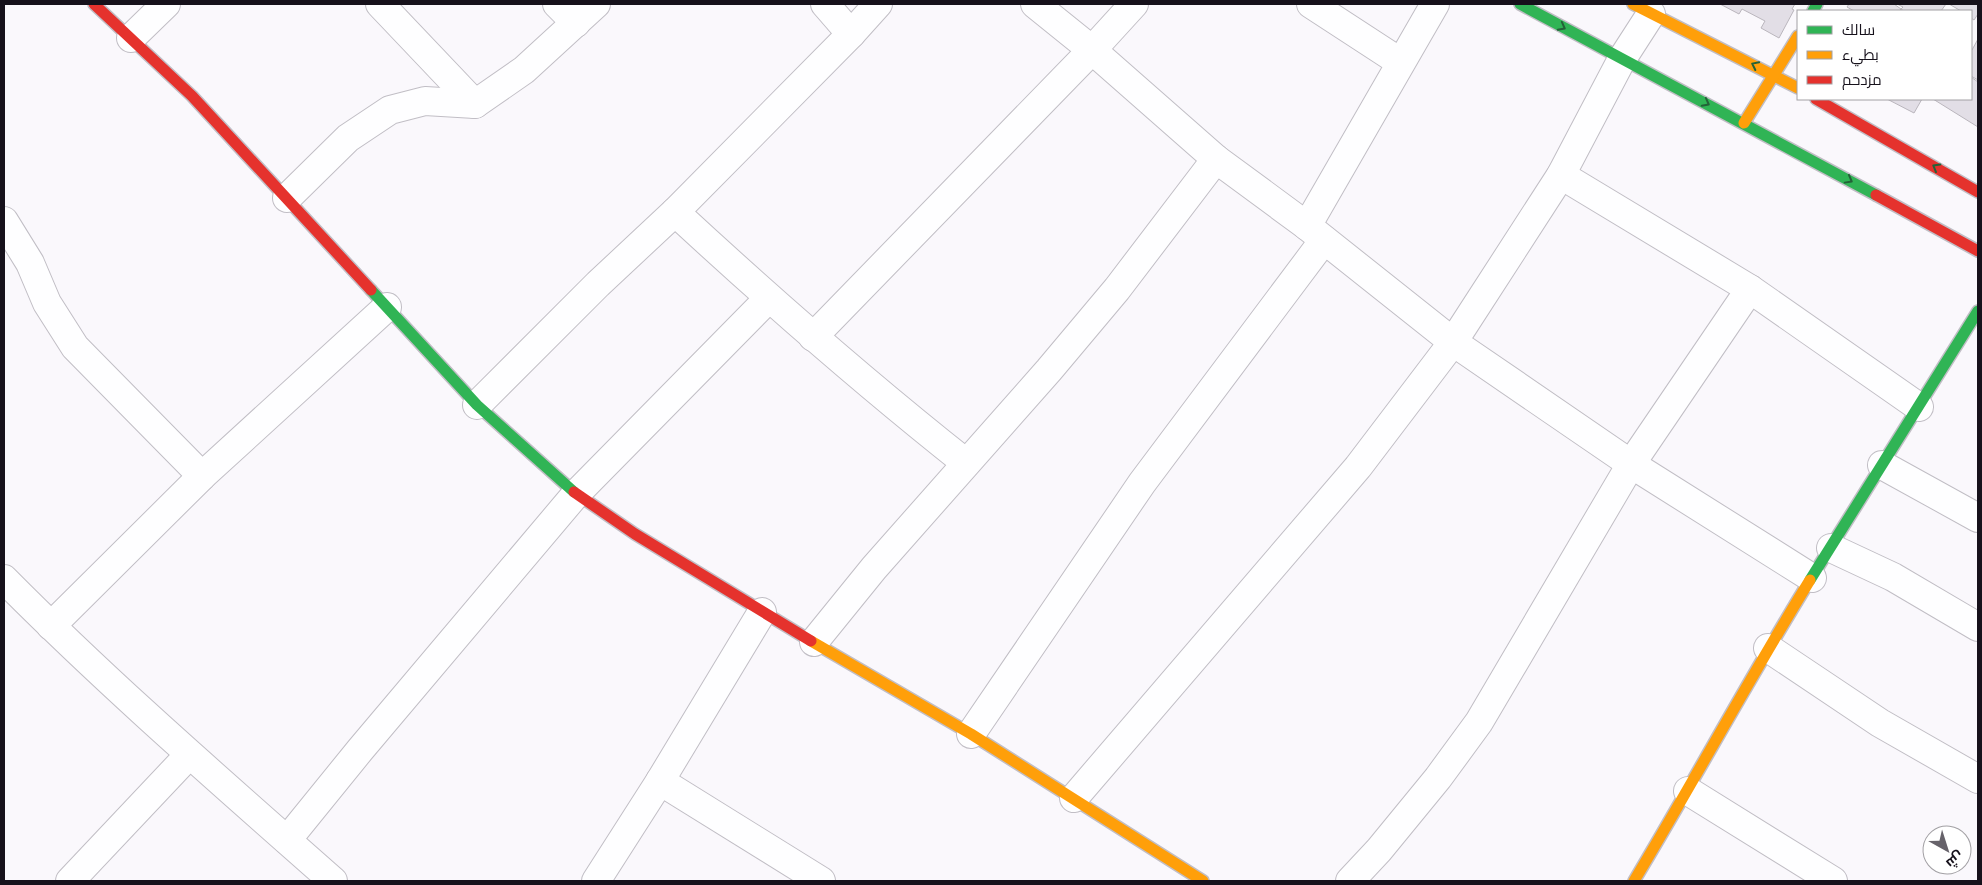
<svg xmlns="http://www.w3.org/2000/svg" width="1982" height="885" font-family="'IBM Plex Serif',Cairo,serif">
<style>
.building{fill:#e2dee6;stroke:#bab6bd}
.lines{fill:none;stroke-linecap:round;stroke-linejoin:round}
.street-casing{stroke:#c1bec5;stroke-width:30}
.fast-casing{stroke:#c1bec5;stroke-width:14}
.slow-casing{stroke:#c1bec5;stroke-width:14}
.jam-casing{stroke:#c1bec5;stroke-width:14}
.street{stroke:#fefeff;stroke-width:28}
.fast{stroke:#30b455;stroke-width:11}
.slow{stroke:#ff9f0a;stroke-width:11}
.jam{stroke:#e5322d;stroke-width:11}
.oneway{stroke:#236238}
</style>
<rect width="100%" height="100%" fill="#faf8fc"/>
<g class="building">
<polygon points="1720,4 1795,4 1792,9 1794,10 1779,38 1761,28 1765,21 1742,9 1739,14"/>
<polygon points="1849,4 1894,4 1901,9 1899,11 1854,11 1847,7"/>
<polygon points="1897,4 1946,4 1941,11 1904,11 1901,9 1903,7"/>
<polygon points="1949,4 1978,4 1978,14 1974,20 1971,18 1971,11 1961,11"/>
<polygon points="1978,39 1978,80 1971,76 1971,49 1972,50"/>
<polygon points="1971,77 1978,82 1978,127 1933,99 1971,99"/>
<polygon points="1887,99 1922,99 1914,113"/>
</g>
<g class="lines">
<defs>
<g id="street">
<polyline points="380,4 475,104"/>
<polyline points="557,4 576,23"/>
<polyline points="825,4 851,34"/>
<polyline points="1035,4 1092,50 1216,159 1307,226 1453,342 1631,464 1812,578"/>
<polyline points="1311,4 1400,62"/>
<polyline points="131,38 166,4"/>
<polyline points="1561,175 1750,289 1919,407"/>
<polyline points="287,198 348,138 390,110 425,101 475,104 524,70 596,4"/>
<path d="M 675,212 C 769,299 865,383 966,463"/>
<polyline points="4,221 30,263 47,303 75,347 202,476"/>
<polyline points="1307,226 1435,4"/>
<polyline points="813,337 1092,50 1134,4"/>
<polyline points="477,405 598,284 675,212 851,34 878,4"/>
<polyline points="1882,465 1978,518"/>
<polyline points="1831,548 1893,577 1978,627"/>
<path d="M 4,579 C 109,685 221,782 333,881"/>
<polyline points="51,626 202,476 387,307"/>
<polyline points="814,642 874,568 1049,370 1117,289 1216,159"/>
<polyline points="1768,648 1880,723 1978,779"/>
<polyline points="971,734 1142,483 1324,240"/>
<polyline points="660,781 821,881"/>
<polyline points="1688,791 1833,881"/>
<polyline points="1074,798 1358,467 1453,342 1561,175 1622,59 1651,14"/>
<polyline points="287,840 360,750 576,494 769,298"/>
<polyline points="70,881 189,755"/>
<polyline points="596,881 660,781 762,612"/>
<polyline points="1350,881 1379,850 1438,778 1479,722 1631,464 1750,289"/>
</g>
<g id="fast">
<polyline points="1520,4 1876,195"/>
<polyline points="1813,11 1817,4"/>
<polyline points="371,290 477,405 574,492"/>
<polyline points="1810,580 1978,311"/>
</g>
<g id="slow">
<polyline points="1633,4 1798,88"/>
<polyline points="1744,123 1798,36"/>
<polyline points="811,641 971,734 1203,881"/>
<path d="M 1634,881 C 1694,781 1749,679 1810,580"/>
</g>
<g id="jam">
<polyline points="94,4 192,96 371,290"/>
<polyline points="1816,99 1978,192"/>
<polyline points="1876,195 1978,251"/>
<polyline points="574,492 635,534 811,641"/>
</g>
</defs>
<use href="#street" class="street-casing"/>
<use href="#fast" class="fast-casing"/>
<use href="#slow" class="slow-casing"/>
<use href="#jam" class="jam-casing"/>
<use href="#street" class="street"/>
<use href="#fast" class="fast"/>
<use href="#slow" class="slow"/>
<use href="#jam" class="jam"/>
</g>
<defs><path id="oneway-chevron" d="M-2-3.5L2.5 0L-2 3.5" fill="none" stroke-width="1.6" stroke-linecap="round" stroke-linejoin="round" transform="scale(1.25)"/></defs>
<g class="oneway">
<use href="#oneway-chevron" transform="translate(1562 27) rotate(28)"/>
<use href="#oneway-chevron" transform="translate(1755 65) rotate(-154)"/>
<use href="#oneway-chevron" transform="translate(1706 103) rotate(28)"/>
<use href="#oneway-chevron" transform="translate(1936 167) rotate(-150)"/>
<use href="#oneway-chevron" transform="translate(1849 180) rotate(29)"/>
</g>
<rect width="1982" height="885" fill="none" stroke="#16111b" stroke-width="10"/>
<rect x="1797" y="10" width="175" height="90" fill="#ffffff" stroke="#a2a0a4"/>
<rect x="1807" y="26" width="25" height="8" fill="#30b455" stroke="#a2a0a4"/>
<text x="1842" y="35" font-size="15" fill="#16111b">سالك</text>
<rect x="1807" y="51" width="25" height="8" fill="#ff9f0a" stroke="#a2a0a4"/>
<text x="1842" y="60" font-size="15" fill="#16111b">بطيء</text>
<rect x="1807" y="76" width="25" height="8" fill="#e5322d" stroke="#a2a0a4"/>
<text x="1842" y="85" font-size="15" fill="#16111b">مزدحم</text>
<g transform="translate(1947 850) rotate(141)"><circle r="24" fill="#ffffff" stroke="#a2a0a4"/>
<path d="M0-4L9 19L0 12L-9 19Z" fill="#66626a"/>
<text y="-8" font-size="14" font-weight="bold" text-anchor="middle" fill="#16111b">ش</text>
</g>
</svg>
